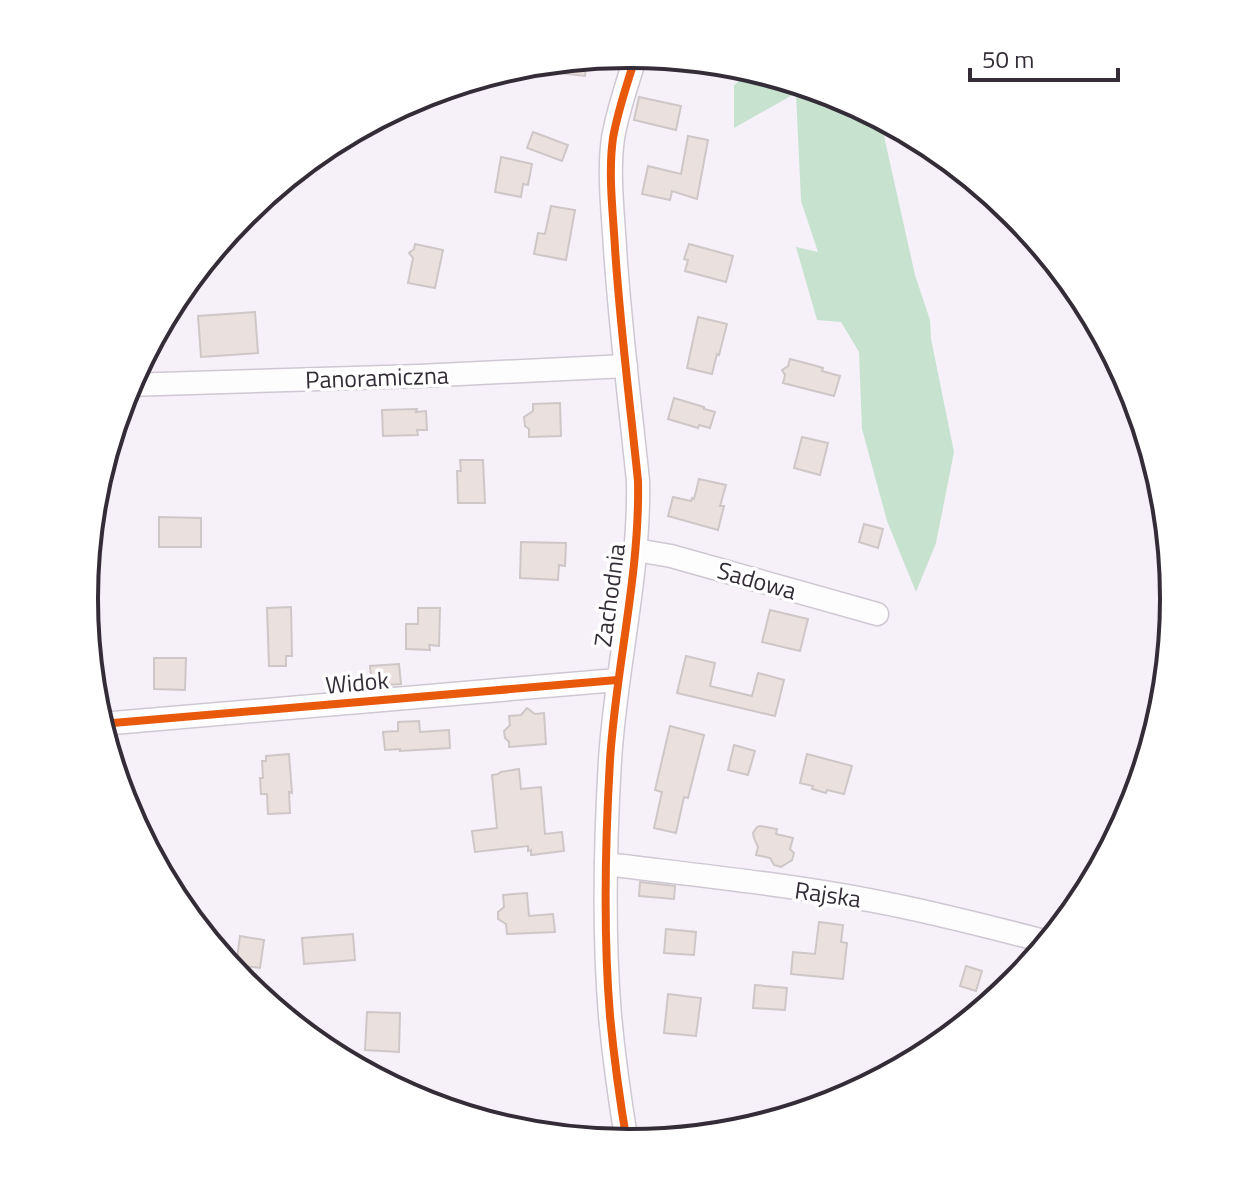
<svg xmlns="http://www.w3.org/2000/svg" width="1258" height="1197" font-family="'Titillium Web',sans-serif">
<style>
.green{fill:#c7e3d0}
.building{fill:#eae0de;stroke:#cec7c7;stroke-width:2}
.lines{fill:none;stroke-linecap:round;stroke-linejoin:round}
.minor-casing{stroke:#cfc8d2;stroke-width:25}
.minor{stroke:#fefdfe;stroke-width:22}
.cycleway-casing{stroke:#fff;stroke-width:13}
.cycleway{stroke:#e8590c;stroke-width:8}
.labels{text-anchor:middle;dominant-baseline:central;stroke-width:7;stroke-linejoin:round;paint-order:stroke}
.street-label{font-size:24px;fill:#342d37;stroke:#fff}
.rim{fill:none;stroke:#342d37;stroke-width:4}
</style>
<rect width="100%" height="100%" fill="#f6f0f9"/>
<polygon class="green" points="753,70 838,96 880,118 915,275 930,320 931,339 954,452 936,543 916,592 887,521 862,429 859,352 841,322 817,320 796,247 818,252 801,201 796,93 734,128 734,85"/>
<g class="building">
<polygon points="587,58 585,76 534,70 534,63"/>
<polygon points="639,97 681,106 676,130 634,120"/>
<polygon points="533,132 568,145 562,161 527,148"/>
<polygon points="688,136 708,140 697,199 672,191 670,200 642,194 648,166 681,174"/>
<polygon points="501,157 532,164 528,185 523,184 521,197 495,192"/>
<polygon points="551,206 575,210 566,260 534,254 538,233 545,234"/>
<polygon points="415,244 443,250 435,288 408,283 413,258 409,253 414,249"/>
<polygon points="689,244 733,256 726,282 685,271 688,260 684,259"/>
<polygon points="255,312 258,353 201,357 198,316"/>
<polygon points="698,317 727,324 719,355 717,354 712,374 687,368"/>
<polygon points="790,359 813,365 823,368 822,371 840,376 834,396 783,383 785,375 782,370 788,366"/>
<polygon points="674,398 704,407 704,409 715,412 710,428 699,425 698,428 668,419"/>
<polygon points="560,403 561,436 529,437 529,429 525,426 524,417 533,411 533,404"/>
<polygon points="417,409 416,412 426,411 427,430 417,430 418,435 383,436 382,410"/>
<polygon points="802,437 828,443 820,475 794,468"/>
<polygon points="460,460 483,460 485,503 458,503 457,471 461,471"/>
<polygon points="699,479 726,485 720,506 724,506 718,530 668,516 673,497 691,501 692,498 694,499"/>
<polygon points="159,517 201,518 201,547 159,547"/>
<polygon points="864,524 883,529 878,548 859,542"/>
<polygon points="521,542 566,543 565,566 559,565 558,580 520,578"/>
<polygon points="291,607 292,656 286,656 286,666 269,666 267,608"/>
<polygon points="418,608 440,608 439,646 429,645 430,650 406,649 406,624 418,624"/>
<polygon points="770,610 808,619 800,651 762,642"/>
<polygon points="686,656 715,663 710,686 752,696 758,673 784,680 775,716 677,693"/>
<polygon points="154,658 186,658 185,690 154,689"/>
<polygon points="399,664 401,684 372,686 370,666"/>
<polygon points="527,708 535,714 544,713 546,744 509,747 509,742 505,738 504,731 510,725 509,716 521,715"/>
<polygon points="419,721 420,732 449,730 450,748 400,751 400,749 385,750 383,732 398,731 398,722"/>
<polygon points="670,726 704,735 688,798 684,797 676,833 654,828 662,792 655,790"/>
<polygon points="734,745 755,751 748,775 728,770"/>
<polygon points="289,754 292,793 289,792 290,813 268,814 267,794 261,794 260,778 263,778 262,761 266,761 266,756"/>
<polygon points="807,754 852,766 844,794 827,790 826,793 812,789 813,786 800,783"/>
<polygon points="519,769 521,789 541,787 545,834 562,832 564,851 531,855 531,850 528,851 528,846 475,852 472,831 497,828 492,775 498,774 501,772"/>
<polygon points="760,826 777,829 776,834 793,838 790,849 794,853 792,860 781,867 774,865 770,858 756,855 758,847 754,838 753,833 757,827"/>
<polygon points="640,882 675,886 674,899 639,896"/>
<polygon points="527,893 529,916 553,914 555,932 507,934 506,924 498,919 498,912 504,907 503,895"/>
<polygon points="819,922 843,925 841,942 847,943 843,979 791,974 793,952 815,954"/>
<polygon points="666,929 696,932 694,955 664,953"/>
<polygon points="353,934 355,960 304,964 302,938"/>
<polygon points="240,936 264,940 260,968 236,965"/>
<polygon points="966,966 982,971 976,991 960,986"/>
<polygon points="755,985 787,988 785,1010 753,1008"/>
<polygon points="668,994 701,998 696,1036 664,1033"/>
<polygon points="367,1012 400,1013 399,1052 365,1050"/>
</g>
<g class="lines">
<defs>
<g id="minor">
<polyline points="128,385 419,376 626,366"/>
<polyline points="636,550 671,556 877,614"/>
<polyline points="101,724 617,680"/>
<path d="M 606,864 C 695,875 786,884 874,901 C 933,912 990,927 1048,942"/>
<path d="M 627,1143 C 620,1101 614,1058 610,1016 C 603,931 605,845 610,760 C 616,666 640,574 638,481 C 630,403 620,326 615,248 C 613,212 608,174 613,138 C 618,109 628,82 636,55"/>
</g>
</defs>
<use href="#minor" class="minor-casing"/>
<use href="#minor" class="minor"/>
<defs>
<g id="cycleway">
<polyline points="101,724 617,680"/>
<path d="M 627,1143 C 620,1101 614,1058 610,1016 C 603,931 605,845 610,760 C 616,666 640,574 638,481 C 630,403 620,326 615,248 C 613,212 608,174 613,138 C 618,109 628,82 636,55"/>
</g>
</defs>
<use href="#cycleway" class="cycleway-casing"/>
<use href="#cycleway" class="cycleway"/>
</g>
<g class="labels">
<g class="street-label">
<text transform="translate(377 377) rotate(-2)">Panoramiczna</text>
<text transform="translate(757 580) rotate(16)">Sadowa</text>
<text transform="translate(609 595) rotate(-82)">Zachodnia</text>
<text transform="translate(357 682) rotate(-5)">Widok</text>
<text transform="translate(828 894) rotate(8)">Rajska</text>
</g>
</g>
<path d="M0 0H1258V1197H0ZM628 68H630A530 530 0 0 1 1160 598V599A530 530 0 0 1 630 1129H628A530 530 0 0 1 98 599V598A530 530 0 0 1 628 68Z" fill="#fff" fill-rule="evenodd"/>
<path class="rim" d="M628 68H630A530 530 0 0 1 1160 598V599A530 530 0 0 1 630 1129H628A530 530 0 0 1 98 599V598A530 530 0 0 1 628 68Z"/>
<path d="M970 68v12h148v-12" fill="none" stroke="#342d37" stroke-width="4"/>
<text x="982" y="68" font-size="24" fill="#342d37" stroke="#ffffff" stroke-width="6" paint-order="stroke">50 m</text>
</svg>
